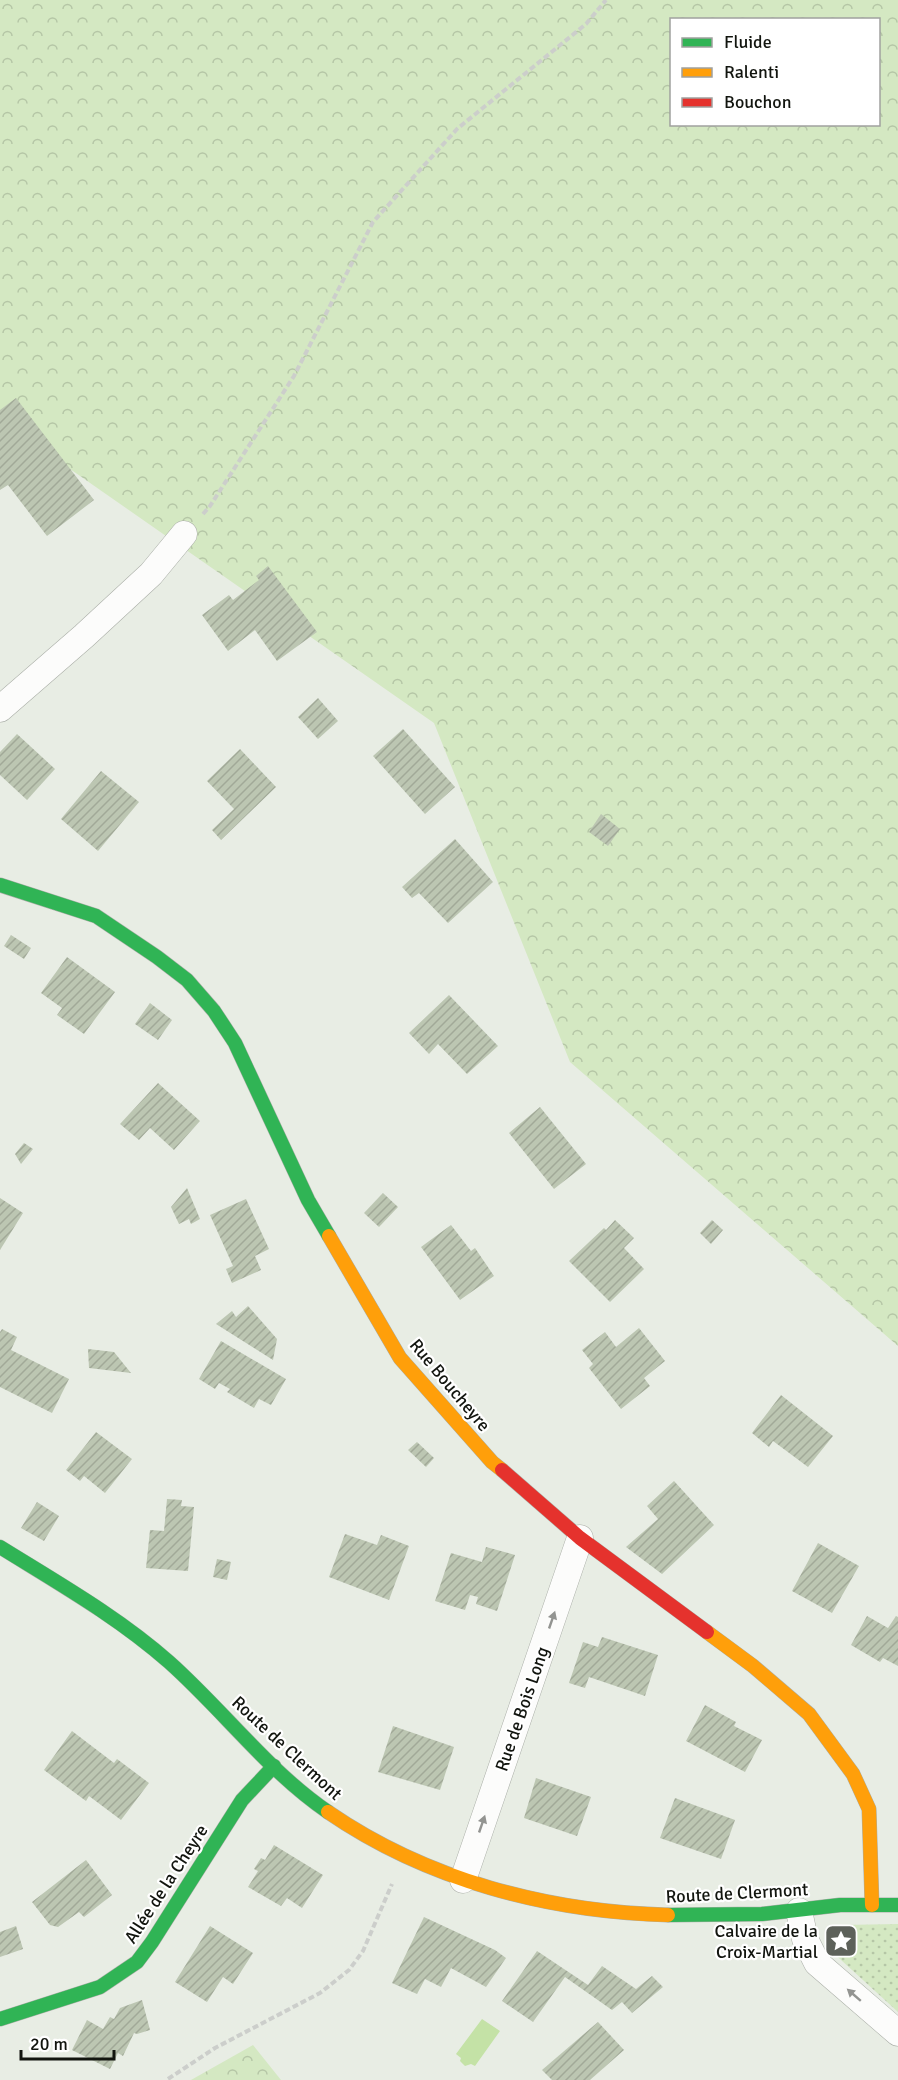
<svg xmlns="http://www.w3.org/2000/svg" width="898" height="2080" font-family="Signika,sans-serif">
<style>
.green{fill:url(#green-dots)}
.forest{fill:url(#forest-crowns);fill-rule:evenodd}
.water{fill:#c4e2a6}
.building{fill:url(#building-hatch)}
.lines{fill:none;stroke-linecap:round;stroke-linejoin:round}
.street-casing{stroke:#aaaea7;stroke-width:27}
.fast-casing{stroke:#aaaea7;stroke-width:15}
.slow-casing{stroke:#aaaea7;stroke-width:15}
.jam-casing{stroke:#aaaea7;stroke-width:15}
.path{stroke:#cccecb;stroke-width:4;stroke-dasharray:6 3;stroke-linecap:butt}
.street{stroke:#fcfcfb;stroke-width:26}
.fast{stroke:#30b455;stroke-width:14}
.slow{stroke:#ff9f0a;stroke-width:14}
.jam{stroke:#e5322d;stroke-width:14}
.oneway{fill:#939491}
.labels{text-anchor:middle;dominant-baseline:central;stroke-width:4.5;stroke-linejoin:round;paint-order:stroke}
.street-label{font-size:18px;fill:#12150f;stroke:#fff}
.poi-label{font-size:18px;fill:#12150f;stroke:#fff;text-anchor:end}
</style>
<defs>
<pattern id="green-dots" width="8" height="8" patternUnits="userSpaceOnUse" patternTransform="scale(1.5)"><rect width="8" height="8" fill="#d4e8c2"/><path d="M2 2h.1M6 6h.1" fill="none" stroke="#b5c6a6" stroke-width="1.8" stroke-linecap="round"/></pattern>
<pattern id="forest-crowns" width="20" height="18" patternUnits="userSpaceOnUse" patternTransform="scale(1.5)"><rect width="20" height="18" fill="#d4e8c2"/><path d="M2 6a3 3 0 1 1 6 0M12 15a3 3 0 1 1 6 0" fill="none" stroke="#b5c6a6"/></pattern>
<pattern id="building-hatch" width="6" height="6" patternUnits="userSpaceOnUse" patternTransform="scale(1.5)"><rect width="6" height="6" fill="#bcc6b2"/><path d="M-1 1l2-2M0 6l6-6M5 7l2-2" fill="none" stroke="#a1a998"/></pattern>
</defs>
<rect width="100%" height="100%" fill="#e8ede4"/>
<polygon class="green" points="898,1924 898,2012 829,1949 841,1925"/>
<g class="forest">
<path d="M 0,0 L 898,0 L 898,1346 L 570,1062 L 434,723 L 7,425 L 0,425 ZM 672,20 L 878,20 L 878,124 L 672,124 Z"/>
<polygon points="253,2045 281,2080 191,2080"/>
</g>
<polygon class="water" points="482,2019 500,2031 475,2066 471,2064 465,2066 460,2061 461,2058 456,2054"/>
<g class="building">
<polygon points="16,398 94,500 47,536 8,485 0,490 0,410"/>
<polygon points="268,566 317,632 277,661 255,630 228,651 202,615 229,595 233,600 259,580 256,576"/>
<polygon points="318,698 338,721 318,739 298,717"/>
<polygon points="403,729 455,787 425,814 373,756"/>
<polygon points="17,734 55,769 27,800 0,775 0,752"/>
<polygon points="240,749 276,787 221,840 212,830 234,809 207,781"/>
<polygon points="101,771 139,802 98,851 61,819"/>
<polygon points="601,814 620,829 608,846 589,832"/>
<polygon points="455,839 493,882 448,923 419,893 412,898 402,887"/>
<polygon points="11,935 31,948 24,959 4,946"/>
<polygon points="67,957 115,992 84,1034 57,1015 62,1008 41,993"/>
<polygon points="449,995 498,1046 467,1074 438,1044 429,1054 409,1033"/>
<polygon points="150,1003 172,1020 158,1040 135,1024"/>
<polygon points="158,1083 200,1121 174,1150 150,1128 139,1140 120,1124"/>
<polygon points="540,1107 586,1164 554,1189 509,1133"/>
<polygon points="24,1143 33,1149 21,1164 15,1154"/>
<polygon points="187,1188 200,1219 191,1224 189,1219 179,1224 171,1207"/>
<polygon points="383,1193 398,1207 379,1227 364,1213"/>
<polygon points="0,1198 23,1213 0,1250"/>
<polygon points="246,1199 269,1249 255,1256 261,1270 232,1283 226,1269 233,1266 210,1215"/>
<polygon points="615,1220 634,1238 624,1248 644,1269 610,1302 569,1261 604,1228 606,1230"/>
<polygon points="712,1220 723,1230 711,1244 700,1233"/>
<polygon points="451,1225 471,1251 475,1248 494,1276 460,1300 421,1247"/>
<polygon points="248,1306 277,1339 273,1360 216,1324 232,1311 236,1317"/>
<polygon points="639,1328 665,1361 644,1378 650,1386 621,1409 589,1368 593,1364 582,1350 605,1332 616,1347"/>
<polygon points="2,1329 17,1337 11,1350 69,1379 52,1413 0,1387 0,1332"/>
<polygon points="221,1341 286,1379 271,1405 259,1399 254,1408 227,1392 230,1389 219,1383 215,1389 199,1379"/>
<polygon points="88,1349 114,1352 131,1373 89,1368"/>
<polygon points="781,1395 833,1436 808,1467 773,1441 769,1447 752,1433"/>
<polygon points="96,1432 132,1459 105,1493 84,1476 80,1481 66,1470"/>
<polygon points="417,1442 434,1458 426,1467 408,1450"/>
<polygon points="674,1481 714,1525 662,1574 626,1547 658,1519 647,1506"/>
<polygon points="167,1499 182,1500 181,1506 194,1507 188,1571 146,1568 150,1530 164,1531"/>
<polygon points="37,1502 59,1516 44,1541 21,1528"/>
<polygon points="345,1534 377,1545 381,1535 409,1546 389,1600 329,1577"/>
<polygon points="818,1543 859,1566 832,1613 792,1591"/>
<polygon points="486,1547 515,1555 497,1611 476,1604 478,1597 470,1595 465,1610 435,1601 451,1553 482,1562"/>
<polygon points="217,1559 231,1562 227,1580 213,1577"/>
<polygon points="867,1616 888,1628 896,1616 898,1617 898,1666 883,1658 880,1662 851,1645"/>
<polygon points="602,1637 658,1655 645,1696 589,1677 585,1688 569,1683 583,1642 598,1647"/>
<polygon points="705,1705 736,1722 734,1726 762,1740 745,1772 686,1741"/>
<polygon points="393,1726 454,1747 440,1790 378,1772"/>
<polygon points="72,1731 114,1763 117,1759 149,1783 121,1820 89,1796 86,1801 44,1770"/>
<polygon points="536,1778 591,1797 577,1836 524,1818"/>
<polygon points="675,1798 735,1820 721,1859 660,1838"/>
<polygon points="274,1845 323,1875 302,1908 287,1898 281,1906 248,1887 258,1871 254,1869 261,1858 265,1860"/>
<polygon points="86,1860 112,1895 84,1917 79,1912 58,1927 50,1925 32,1902"/>
<polygon points="424,1917 495,1950 506,1958 486,1987 451,1968 441,1987 425,1979 417,1994 392,1983"/>
<polygon points="16,1926 23,1949 0,1957 0,1932"/>
<polygon points="210,1926 253,1953 233,1984 223,1977 207,2002 175,1982"/>
<polygon points="537,1951 588,1985 602,1966 636,1989 652,1976 663,1987 632,2013 622,2002 612,2010 565,1977 533,2022 502,2001"/>
<polygon points="142,2000 150,2030 137,2034 134,2033 123,2056 118,2053 110,2069 72,2050 87,2020 103,2029 110,2017 114,2019 120,2008"/>
<polygon points="598,2022 624,2050 590,2080 552,2080 542,2070"/>
</g>
<g class="lines">
<defs>
<g id="street">
<polyline points="0,709 84,636 151,574 184,534"/>
<polyline points="463,1880 580,1538"/>
<polyline points="799,1911 805,1939 817,1963 898,2033"/>
</g>
<g id="fast">
<polyline points="0,885 96,916 157,957 187,980 214,1011 235,1043 308,1200 329,1236"/>
<path d="M 0,1547 C 58,1583 118,1617 169,1662 C 224,1711 268,1771 328,1812"/>
<polyline points="668,1915 762,1914 840,1905 898,1905"/>
<polyline points="0,2019 100,1987 137,1962 152,1942 242,1800 274,1766"/>
</g>
<g id="slow">
<polyline points="329,1236 400,1358 492,1462 502,1470"/>
<polyline points="707,1632 753,1666 809,1714 853,1774 869,1809 872,1905"/>
<path d="M 328,1812 C 427,1880 548,1912 668,1915"/>
</g>
<polyline id="jam" points="502,1470 580,1538 707,1632"/>
</defs>
<use href="#street" class="street-casing"/>
<use href="#fast" class="fast-casing"/>
<use href="#slow" class="slow-casing"/>
<use href="#jam" class="jam-casing"/>
<g class="path">
<polyline points="203,514 210,506 294,376 373,222 457,129 586,24 606,0"/>
<polyline points="168,2079 215,2048 320,1993 349,1970 363,1951 392,1884"/>
</g>
<use href="#street" class="street"/>
<use href="#fast" class="fast"/>
<use href="#slow" class="slow"/>
<use href="#jam" class="jam"/>
</g>
<defs><path id="oneway-solid" d="M-6-.8H1V-3.2L6.5 0L1 3.2V.8H-6Z" transform="scale(1.5)"/></defs>
<g class="oneway">
<use href="#oneway-solid" transform="translate(552 1620) rotate(-71)"/>
<use href="#oneway-solid" transform="translate(482 1824) rotate(-71)"/>
<use href="#oneway-solid" transform="translate(854 1995) rotate(-139)"/>
</g>
<defs>
<symbol id="sight-square" viewBox="-11 -11 22 22"><rect x="-9" y="-9" width="18" height="18" rx="4" fill="#5d615a" stroke="#fff"/><path d="M0-6L1.8-2.2L6-1.7L2.9 1.2L3.7 5.4L0 3.3L-3.7 5.4L-2.9 1.2L-6-1.7L-1.8-2.2Z" fill="#fff"/></symbol>
</defs>
<g fill-rule="evenodd">
<use href="#sight-square" x="822" y="1922" width="38" height="38"/>
</g>
<g class="labels">
<g class="street-label">
<text transform="translate(450 1385) rotate(50)">Rue Boucheyre</text>
<text transform="translate(522 1709) rotate(-71)">Rue de Bois Long</text>
<text transform="translate(287 1748) rotate(43)">Route de Clermont</text>
<text transform="translate(166 1884) rotate(-57)">Allée de la Cheyre</text>
<text transform="translate(737 1893) rotate(-3)">Route de Clermont</text>
</g>
<g class="poi-label">
<text x="818" y="1931">Calvaire de la<tspan x="818" dy="21">Croix-Martial</tspan></text>
</g>
</g>
<rect x="670" y="18" width="210" height="108" fill="#ffffff" stroke="#a0a19f" stroke-width="1.5"/>
<rect x="682" y="38" width="30" height="9" fill="#30b455" stroke="#a0a19f" stroke-width="1.5"/>
<text x="724" y="48" font-size="18" fill="#12150f">Fluide</text>
<rect x="682" y="68" width="30" height="9" fill="#ff9f0a" stroke="#a0a19f" stroke-width="1.5"/>
<text x="724" y="78" font-size="18" fill="#12150f">Ralenti</text>
<rect x="682" y="98" width="30" height="9" fill="#e5322d" stroke="#a0a19f" stroke-width="1.5"/>
<text x="724" y="108" font-size="18" fill="#12150f">Bouchon</text>
<path d="M21 2050v9h93v-9" fill="none" stroke="#12150f" stroke-width="3"/>
<text x="30" y="2050" font-size="18" fill="#12150f" stroke="#ffffff" stroke-width="4.5" paint-order="stroke">20 m</text>
</svg>
